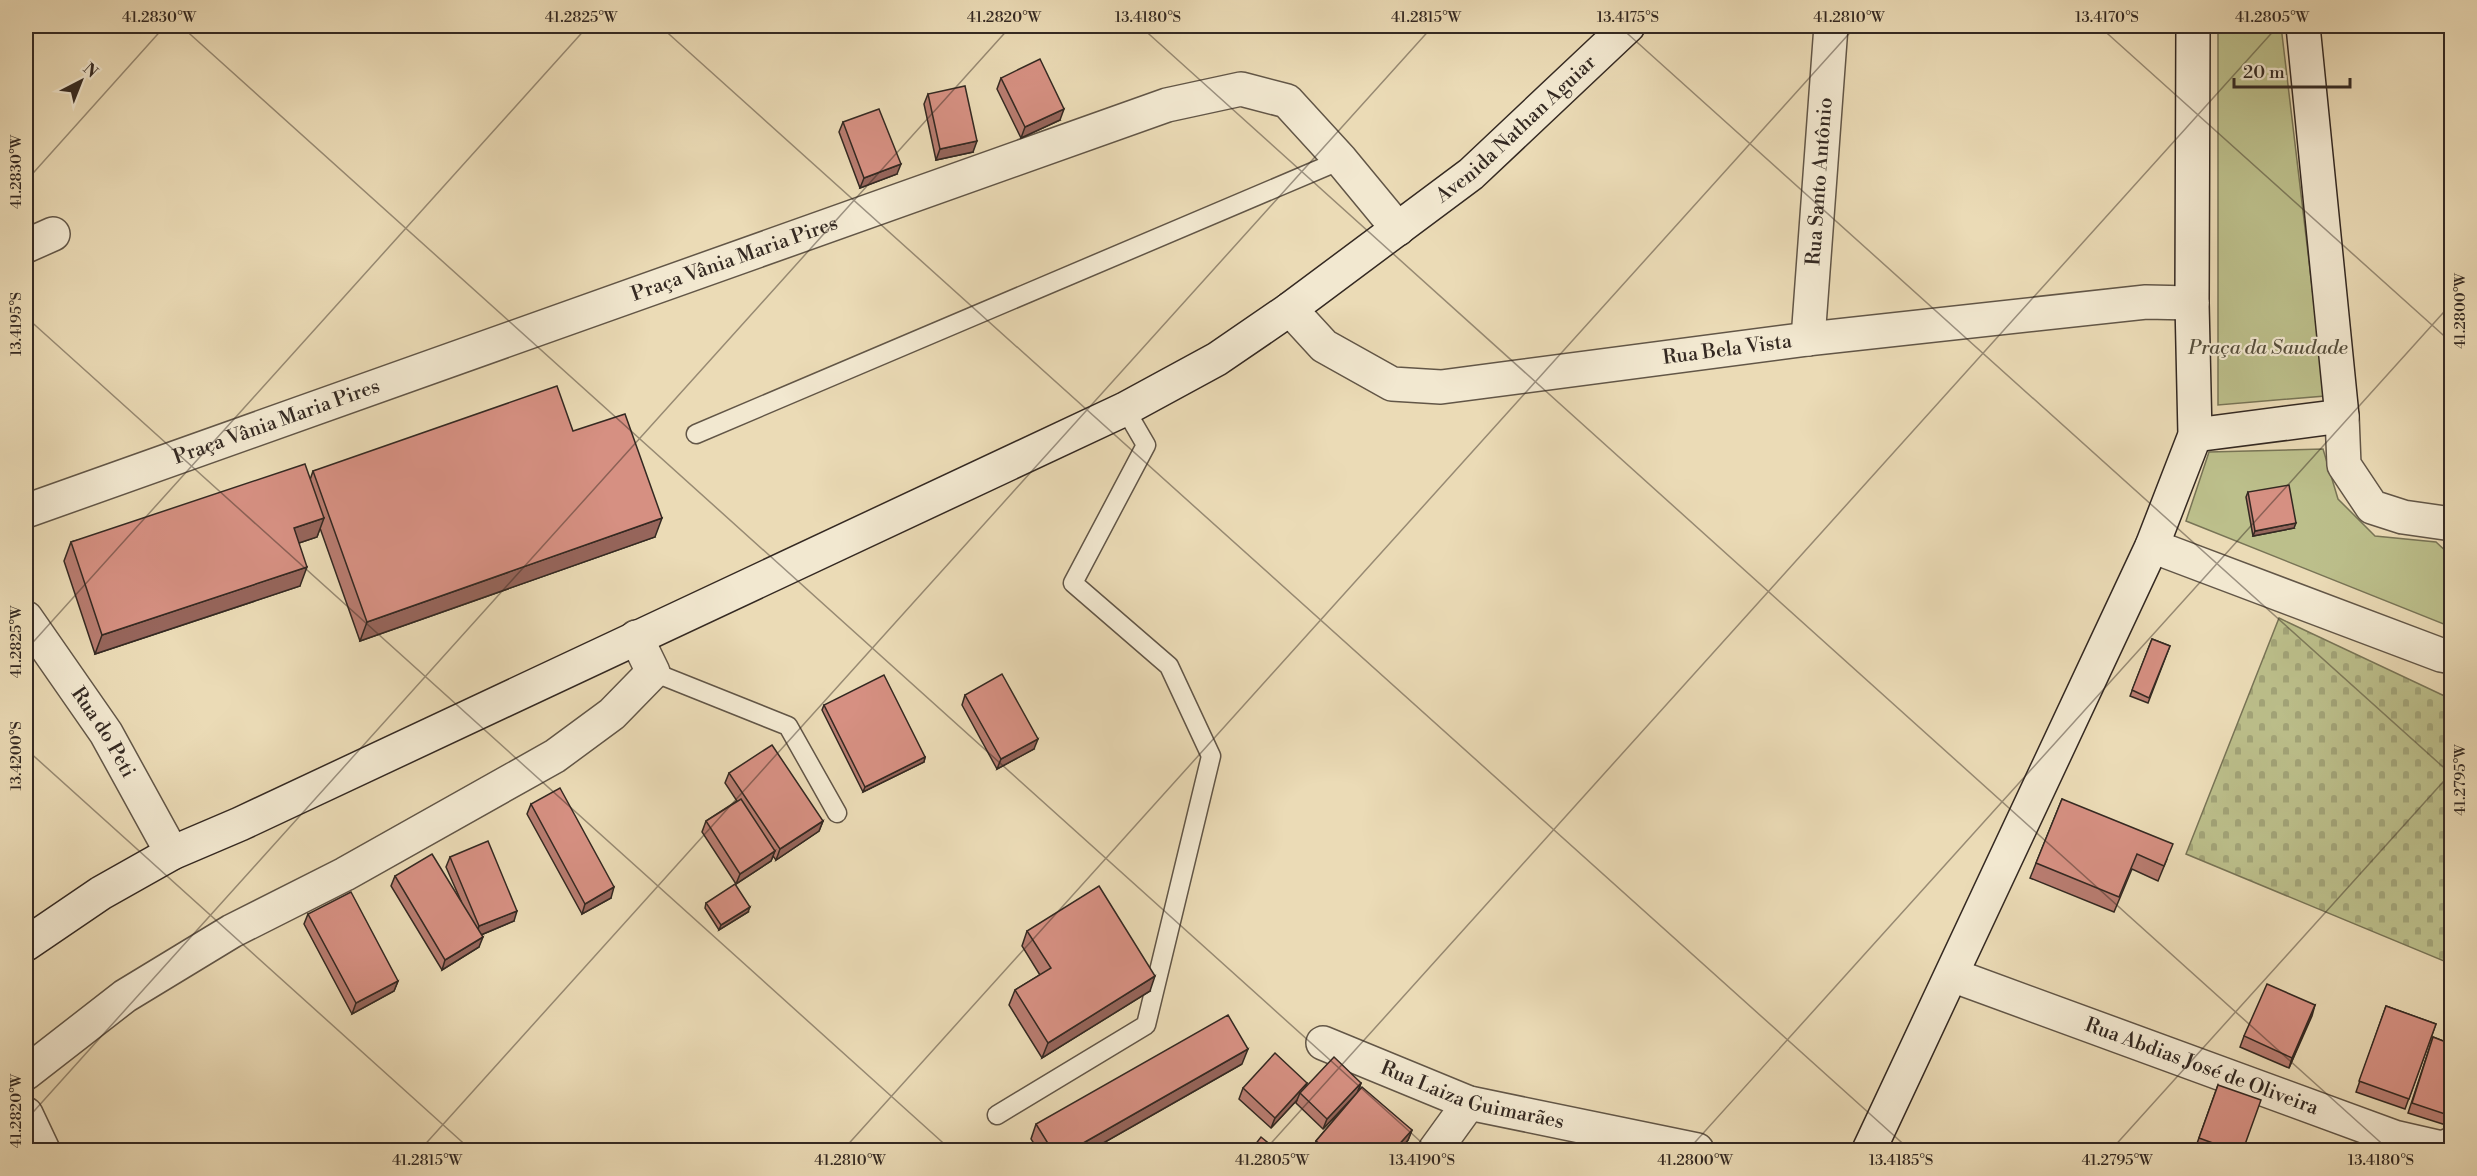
<svg xmlns="http://www.w3.org/2000/svg" width="2477" height="1176" font-family="'Libre Bodoni',serif">
<style>
.green{fill:#bcbf8b;stroke:#787456;stroke-width:1.5}
.cemetery{fill:url(#cemetery-stones);stroke:#787456;stroke-width:1.5}
.lines{fill:none;stroke-linecap:round;stroke-linejoin:round}
.lane-casing{stroke:#625647;stroke-width:21}
.street-casing{stroke:#625647;stroke-width:36}
.secondary-casing{stroke:#342922;stroke-width:36}
.lane{stroke:#f2e8d0;stroke-width:18}
.street{stroke:#f2e8d0;stroke-width:33}
.secondary{stroke:#f2e8d0;stroke-width:33}
.wall{fill:#b87c70;stroke:#342922;stroke-width:1.5}
.shaded-wall{fill:#96655b;stroke:#342922;stroke-width:1.5}
.building{fill:#d69082;stroke:#342922;stroke-width:1.5}
.ticks{fill:none;stroke:#342922;stroke-width:1.5;stroke-opacity:0.45}
.labels{text-anchor:middle;dominant-baseline:central;stroke-width:4.5;stroke-linejoin:round;paint-order:stroke}
.street-label{font-size:20px;fill:#342922;stroke:#f2e8d0}
.park-label{font-size:20px;font-style:italic;fill:#564e3c;stroke:#f2e8d0}
.neatline{fill:none;stroke:#342922;stroke-width:2}
.ticks-label{font-size:15px;text-anchor:middle;fill:#342922}
</style>
<defs>
<pattern id="cemetery-stones" width="16" height="16" patternUnits="userSpaceOnUse" patternTransform="scale(1.5)"><rect width="16" height="16" fill="#bcbf8b"/><path d="M2 7V4a2 2 0 0 1 4 0v3zM10 15v-3a2 2 0 0 1 4 0v3z" fill="#a2a478"/></pattern>
</defs>
<rect width="100%" height="100%" fill="#ebdbb6"/>
<filter id="stains"><feTurbulence type="fractalNoise" baseFrequency=".00333" numOctaves="4"/><feColorMatrix values="0 0 0 0 .2 0 0 0 0 .09 0 0 0 0 .02 0 0 0 .5 -.17"/></filter>
<radialGradient id="worn" r=".72"><stop offset=".6" stop-color="#630" stop-opacity="0"/><stop offset="1" stop-color="#630" stop-opacity=".3"/></radialGradient>
<g class="green">
<polygon points="2218,26 2281,26 2325,396 2218,405"/>
<polygon points="2323,449 2338,499 2375,536 2436,542 2451,556 2451,627 2186,521 2209,452"/>
</g>
<polygon class="cemetery" points="2279,618 2451,699 2451,964 2186,854"/>
<g class="lines">
<defs>
<g id="lane">
<polyline points="696,434 1341,160"/>
<polyline points="653,672 788,726 837,813"/>
<polyline points="997,1115 1146,1025 1211,756 1169,666 1073,583 1146,445 1125,409"/>
</g>
<g id="street">
<polyline points="26,246 53,234"/>
<path id="s1" d="M 1290,309 L 1324,346 L 1392,384 L 1441,387 L 1808,339 L 2146,302 L 2192,303"/>
<path id="s2" d="M 1808,339 L 1831,26"/>
<polyline points="2342,416 2344,465 2372,507 2403,517 2452,524"/>
<path id="s3" d="M 26,511 L 1167,105 L 1241,89 L 1287,101 L 1341,160 L 1398,229"/>
<polyline points="2152,546 2441,655 2452,657"/>
<path id="s4" d="M 26,618 L 106,733 L 172,853"/>
<path id="s5" d="M 1952,975 L 2394,1137 L 2442,1148 L 2452,1144"/>
<path id="s6" d="M 1323,1043 L 1469,1103 L 1697,1150"/>
<polyline points="26,1073 125,996 232,931 345,874 555,756 612,714 653,672 636,637"/>
<polyline points="26,1114 43,1150"/>
<polyline points="1435,1150 1469,1103"/>
</g>
<g id="secondary">
<polyline points="2195,435 2342,416 2303,26"/>
<path id="s7" d="M 26,944 L 101,893 L 172,853 L 240,824 L 1125,409 L 1217,359 L 1290,309 L 1471,174 L 1628,26"/>
<polyline points="1869,1150 2152,546 2195,435 2192,303 2193,26"/>
</g>
</defs>
<use href="#lane" class="lane-casing"/>
<use href="#street" class="street-casing"/>
<use href="#secondary" class="secondary-casing"/>
<use href="#lane" class="lane"/>
<use href="#street" class="street"/>
<use href="#secondary" class="secondary"/>
</g>
<g class="wall">
<polygon points="1001,78 1060,120 1021,138 997,89"/>
<polygon points="928,94 973,152 936,160 924,104"/>
<polygon points="843,122 897,174 860,188 839,132"/>
<polygon points="573,431 655,537 360,641 320,528 317,537 299,543 300,586 95,654 64,561 71,542 310,480 313,471"/>
<polygon points="2248,492 2294,528 2253,536 2246,497"/>
<polygon points="2152,639 2170,646 2148,703 2130,696"/>
<polygon points="965,695 1034,749 997,769 962,705"/>
<polygon points="824,705 925,757 924,762 863,792 822,710"/>
<polygon points="729,773 823,821 819,831 776,860 773,856 771,861 736,884 702,832 706,821 737,801 725,783"/>
<polygon points="2062,799 2167,859 2158,881 2132,869 2114,912 2030,878"/>
<polygon points="531,804 611,898 582,914 527,814"/>
<polygon points="450,857 514,921 481,935 479,947 442,970 391,886 395,876 461,901 446,867"/>
<polygon points="706,903 748,912 719,930 705,908"/>
<polygon points="308,914 398,981 394,991 352,1014 304,924"/>
<polygon points="1027,931 1150,991 1042,1058 1009,1005 1015,990 1040,975 1022,946"/>
<polygon points="2315,1005 2289,1068 2240,1047 2244,1036"/>
<polygon points="2386,1006 2436,1024 2405,1109 2356,1092"/>
<polygon points="2433,1037 2451,1044 2451,1118 2449,1126 2408,1113"/>
<polygon points="1242,1064 1091,1150 1038,1150 1031,1139 1036,1124"/>
<polygon points="1307,1083 1305,1087 1361,1083 1358,1092 1412,1130 1408,1140 1400,1150 1313,1150 1316,1141 1351,1100 1323,1129 1296,1103 1297,1100 1271,1128 1239,1099 1243,1088"/>
<polygon points="2218,1085 2243,1150 2201,1150 2195,1149"/>
</g>
<g class="shaded-wall">
<polygon points="1064,109 1060,120 1021,138 1025,127"/>
<polygon points="977,141 973,152 936,160 940,149"/>
<polygon points="901,164 897,174 860,188 864,178"/>
<polygon points="324,518 317,537 287,547 294,528"/>
<polygon points="662,518 655,537 360,641 367,622"/>
<polygon points="2296,523 2294,528 2253,536 2255,531"/>
<polygon points="307,567 300,586 95,654 102,635"/>
<polygon points="1038,739 1034,749 997,769 1001,759"/>
<polygon points="925,757 924,762 863,792 865,787"/>
<polygon points="823,821 819,831 776,860 780,849"/>
<polygon points="775,851 771,861 736,884 740,874"/>
<polygon points="614,887 611,898 582,914 585,904"/>
<polygon points="750,907 748,912 719,930 721,925"/>
<polygon points="517,911 514,921 476,937 479,926"/>
<polygon points="483,937 479,947 442,970 445,960"/>
<polygon points="1155,976 1150,991 1042,1058 1048,1043"/>
<polygon points="398,981 394,991 352,1014 356,1003"/>
<polygon points="2315,1005 2312,1016 2289,1068 2292,1058"/>
<polygon points="1248,1049 1242,1064 1091,1150 1071,1150"/>
<polygon points="1307,1083 1303,1094 1300,1093 1297,1100 1271,1128 1275,1118"/>
<polygon points="1361,1083 1357,1093 1323,1129 1327,1119"/>
<polygon points="1412,1130 1408,1140 1400,1150 1394,1150"/>
</g>
<g class="building">
<polygon points="1040,59 1064,109 1025,127 1001,78"/>
<polygon points="965,86 977,141 940,149 928,94"/>
<polygon points="879,109 901,164 864,178 843,122"/>
<polygon points="557,386 573,431 625,414 662,518 367,622 313,471"/>
<polygon points="305,464 324,518 294,528 307,567 102,635 71,542"/>
<polygon points="2289,485 2296,523 2255,531 2248,492"/>
<polygon points="2152,639 2170,646 2149,698 2132,690"/>
<polygon points="1002,674 1038,739 1001,759 965,695"/>
<polygon points="884,675 925,757 865,787 824,705"/>
<polygon points="772,745 823,821 780,849 729,773"/>
<polygon points="560,788 614,887 585,904 531,804"/>
<polygon points="741,799 775,851 740,874 706,821"/>
<polygon points="2062,799 2173,844 2164,866 2137,854 2119,897 2036,863"/>
<polygon points="488,841 517,911 479,926 450,857"/>
<polygon points="432,854 483,937 445,960 395,876"/>
<polygon points="735,884 750,907 721,925 706,903"/>
<polygon points="1099,886 1155,976 1048,1043 1015,990 1051,968 1027,931"/>
<polygon points="351,892 398,981 356,1003 308,914"/>
<polygon points="2267,984 2315,1005 2292,1058 2244,1036"/>
<polygon points="2386,1006 2436,1024 2409,1099 2359,1081"/>
<polygon points="1228,1015 1248,1049 1071,1150 1052,1150 1036,1124"/>
<polygon points="2433,1037 2451,1044 2451,1116 2412,1103"/>
<polygon points="1275,1053 1307,1083 1275,1118 1243,1088"/>
<polygon points="1334,1057 1361,1083 1327,1119 1300,1093"/>
<polygon points="2218,1085 2261,1100 2243,1150 2232,1150 2199,1138"/>
<polygon points="1362,1087 1412,1130 1394,1150 1327,1150 1316,1141"/>
<polygon points="1261,1137 1277,1150 1251,1150"/>
</g>
<path class="ticks" d="M 181,26 L 1430,1150M 660,26 L 1910,1150M 1140,26 L 2389,1150M 1619,26 L 2452,775M 2099,26 L 2452,343M 26,181 L 165,26M 26,317 L 951,1150M 26,650 L 588,26M 26,749 L 471,1150M 26,1120 L 1011,26M 420,1150 L 1433,26M 843,1150 L 1856,26M 1265,1150 L 2278,26M 1688,1150 L 2452,303M 2111,1150 L 2452,772"/>
<g class="labels">
<g class="street-label">
<text stroke="none"><textPath href="#s7" startOffset="1706">Avenida Nathan Aguiar</textPath></text>
<text stroke="none"><textPath href="#s2" startOffset="158">Rua Santo Antônio</textPath></text>
<text stroke="none"><textPath href="#s3" startOffset="752">Praça Vânia Maria Pires</textPath></text>
<text stroke="none"><textPath href="#s1" startOffset="466">Rua Bela Vista</textPath></text>
<text stroke="none"><textPath href="#s3" startOffset="266">Praça Vânia Maria Pires</textPath></text>
<text stroke="none"><textPath href="#s4" startOffset="138">Rua do Peti</textPath></text>
<text stroke="none"><textPath href="#s5" startOffset="266">Rua Abdias José de Oliveira</textPath></text>
<text stroke="none"><textPath href="#s6" startOffset="159">Rua Laiza Guimarães</textPath></text>
</g>
<g class="park-label">
<text x="2268" y="348">Praça da Saudade</text>
</g>
</g>
<rect width="2477" height="1176" fill="none" stroke="#ebdbb6" stroke-width="66"/>
<g transform="translate(81 81) rotate(42)" stroke="#f2e8d0" stroke-width="4.5" paint-order="stroke">
<path d="M0-4.5L10 22L0 15L-10 22Z" fill="#342922"/>
<text y="-9" font-size="16" font-weight="bold" text-anchor="middle" fill="#342922">N</text>
</g>
<path d="M2234 78v9h116v-9" fill="none" stroke="#342922" stroke-width="3"/>
<text x="2243" y="78" font-size="18" fill="#342922" stroke="#f2e8d0" stroke-width="4.5" paint-order="stroke">20 m</text>
<rect x="33" y="33" width="2411" height="1110" class="neatline"/>
<g class="ticks-label">
<text x="159" y="22">41.2830°W</text>
<text x="581" y="22">41.2825°W</text>
<text x="1004" y="22">41.2820°W</text>
<text x="1148" y="22">13.4180°S</text>
<text x="1426" y="22">41.2815°W</text>
<text x="1628" y="22">13.4175°S</text>
<text x="1849" y="22">41.2810°W</text>
<text x="2107" y="22">13.4170°S</text>
<text x="2272" y="22">41.2805°W</text>
<text transform="translate(16 172) rotate(-90)" y="5">41.2830°W</text>
<text transform="translate(2460 311) rotate(-90)" y="5">41.2800°W</text>
<text transform="translate(16 324) rotate(-90)" y="5">13.4195°S</text>
<text transform="translate(16 642) rotate(-90)" y="5">41.2825°W</text>
<text transform="translate(16 756) rotate(-90)" y="5">13.4200°S</text>
<text transform="translate(2460 780) rotate(-90)" y="5">41.2795°W</text>
<text transform="translate(16 1111) rotate(-90)" y="5">41.2820°W</text>
<text x="427" y="1165">41.2815°W</text>
<text x="850" y="1165">41.2810°W</text>
<text x="1272" y="1165">41.2805°W</text>
<text x="1422" y="1165">13.4190°S</text>
<text x="1695" y="1165">41.2800°W</text>
<text x="1901" y="1165">13.4185°S</text>
<text x="2117" y="1165">41.2795°W</text>
<text x="2381" y="1165">13.4180°S</text>
</g>
<rect width="100%" height="100%" filter="url(#stains)"/>
<rect width="100%" height="100%" fill="url(#worn)"/>
</svg>
